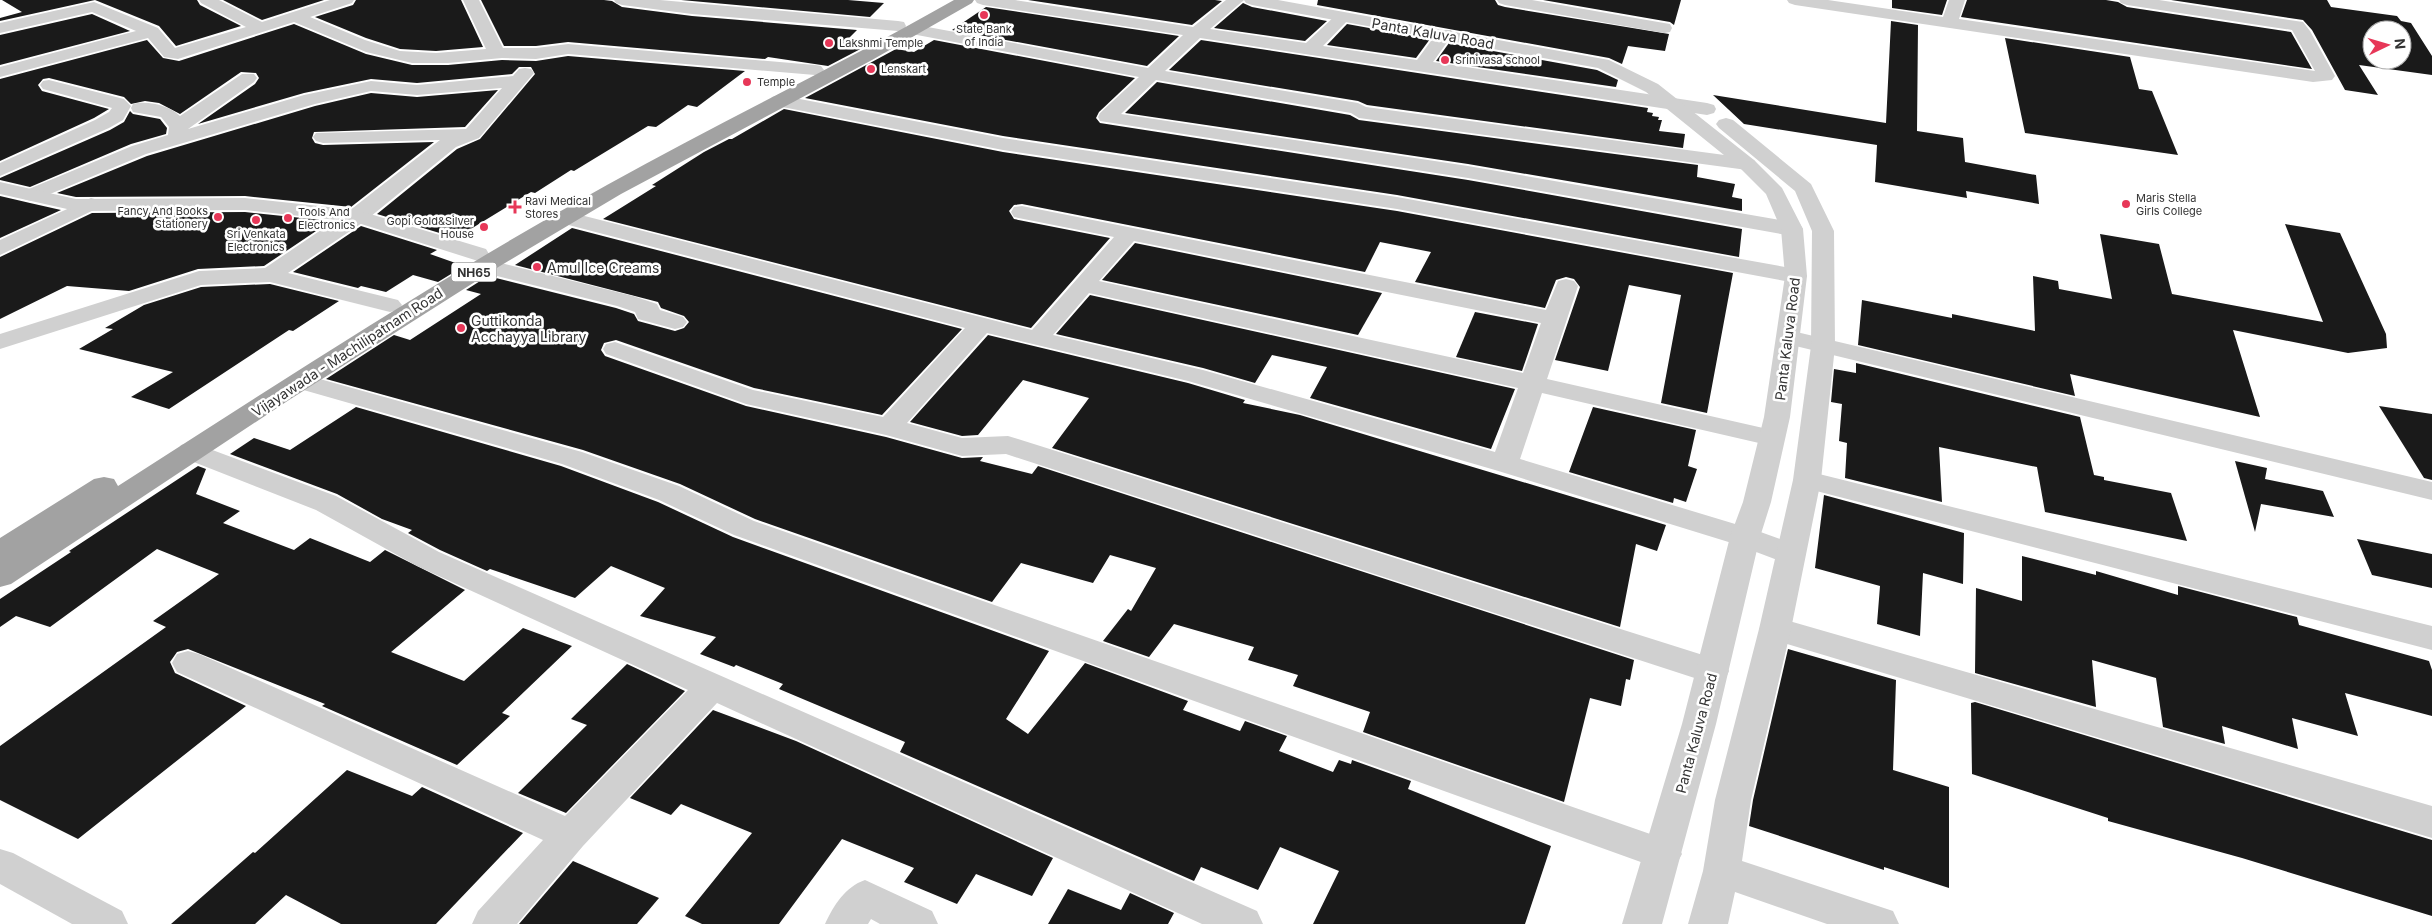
<svg xmlns="http://www.w3.org/2000/svg" width="2432" height="924" font-family="Inter,sans-serif">
<style>
.building{fill:#1a1a1a;fill-rule:evenodd}
.lines{fill:none;stroke-linecap:round;stroke-linejoin:round}
.minor{fill:#d0d0d0;fill-rule:evenodd}
.tertiary{fill:#d0d0d0;fill-rule:evenodd}
.trunk{fill:#a2a2a2;fill-rule:evenodd}
.poi-dot{fill:#e73758;stroke:#fff;stroke-width:2}
.labels{text-anchor:middle;dominant-baseline:central;stroke-width:5;stroke-linejoin:round;paint-order:stroke}
.far-poi-label{font-size:11px;fill:#333;stroke:#fff;text-anchor:start}
.shield{fill:#fff;stroke:#707070;stroke-width:1}
.shield-label{font-size:12px;font-weight:bold;fill:#333}
.street-label{font-size:14px;fill:#333;stroke:#fff}
.poi-label{font-size:14px;fill:#333;stroke:#fff;text-anchor:start}
</style>
<rect width="100%" height="100%" fill="#fff"/>
<g class="building">
<polygon points="2,0 197,0 200,5 241,26 176,46 159,26 95,0 0,21 0,18 22,12"/>
<polygon points="223,0 324,0 262,20"/>
<polygon points="356,0 461,0 483,47 436,51 400,49 366,38 315,17 353,5"/>
<polygon points="481,0 604,0 612,1 622,7 692,16 857,30 847,40 870,44 828,66 768,57 765,59 568,42 536,46 504,46"/>
<polygon points="681,0 848,0 884,3 870,17"/>
<polygon points="1028,0 1215,0 1222,1 1192,25"/>
<polygon points="1318,0 1495,0 1498,5 1505,7 1669,34 1665,51 1628,46 1622,64 1609,58 1317,5"/>
<polygon points="1543,0 1681,0 1674,25 1670,22"/>
<polygon points="1892,0 1947,0 1942,15 1892,8"/>
<polygon points="1967,0 2106,0 2118,2 2127,7 2291,32 2312,69 1961,17"/>
<path d="M 2171,0 L 2327,0 L 2331,7 L 2397,16 L 2401,21 L 2411,23 L 2432,56 L 2432,75 L 2359,65 L 2378,95 L 2345,90 L 2312,30 L 2303,20 ZM 2372,30 L 2402,30 L 2402,60 L 2372,60 Z"/>
<polygon points="1243,3 1252,7 1327,21 1305,41 1214,28"/>
<polygon points="986,7 1179,36 1147,66 952,30"/>
<polygon points="92,14 130,31 0,65 0,35"/>
<polygon points="1891,21 1918,25 1917,131 1963,138 1965,162 2036,175 2039,204 1966,191 1967,198 1875,182 1877,145 1744,124 1713,95 1886,123"/>
<polygon points="294,24 366,54 412,65 448,65 502,60 536,61 568,56 745,71 697,107 688,105 656,127 648,126 574,171 571,170 535,193 531,192 456,238 377,214 457,149 480,139 535,74 531,67 519,67 512,74 417,83 371,79 304,93 198,124 255,84 259,78 256,73 241,72 180,114 159,103 145,101 131,104 124,97 49,78 43,79 38,85 42,91 109,109 94,118 0,161 0,79 147,40 163,58 179,61"/>
<polygon points="1347,24 1430,39 1416,58 1327,45"/>
<polygon points="2005,38 2130,57 2139,89 2152,91 2178,155 2025,133"/>
<polygon points="934,40 1135,78 1099,112 1096,118 1100,123 1468,180 1742,229 1739,257 1397,195 1003,136 805,98 896,49 914,52"/>
<polygon points="1201,40 1648,108 1647,112 1653,113 1652,116 1659,117 1658,120 1662,120 1659,131 1685,134 1683,148 1367,105 1358,101 1169,70"/>
<polygon points="1449,43 1597,70 1618,80 1616,87 1436,61"/>
<polygon points="1157,82 1350,115 1359,120 1698,165 1697,177 1735,184 1732,197 1742,199 1742,211 1468,164 1125,113"/>
<polygon points="498,90 465,127 314,132 312,138 315,143 323,145 434,142 351,207 245,196 76,197 57,193 147,156 315,106 371,93 417,97"/>
<polygon points="784,109 1003,152 1397,211 1733,273 1707,413 1661,403 1681,295 1629,285 1608,371 1555,360 1580,287 1574,279 1566,277 1556,280 1545,308 1415,282 1431,252 1380,242 1365,272 1022,204 1014,205 1009,211 1014,219 1110,238 1031,328 603,219 656,186 652,185 704,152 729,139 732,139"/>
<polygon points="130,111 133,114 160,119 167,128 166,134 131,144 30,187 0,180 0,178 110,130 124,122"/>
<polygon points="0,196 30,203 61,210 0,238"/>
<polygon points="245,212 331,221 264,266 198,269 129,291 67,286 0,319 0,257 92,213"/>
<polygon points="2285,224 2340,233 2386,334 2387,348 2348,353 2233,330 2260,417 2070,374 2075,396 1858,345 1862,300 1952,318 1952,314 2035,331 2033,276 2058,281 2059,289 2112,299 2100,234 2159,244 2172,294 2323,322"/>
<polygon points="361,226 437,250 430,254 464,266 438,282 413,275 386,292 361,286 358,288 293,272"/>
<polygon points="572,228 962,329 882,415 754,388 616,340 604,343 601,350 605,356 746,406 886,437 962,458 983,457 980,461 1032,474 1038,466 1634,660 1630,680 1626,679 1621,706 1590,698 1564,802 1363,732 1370,712 1293,686 1298,675 1248,660 1254,647 1174,624 1149,657 1103,641 1128,609 1131,611 1156,568 1110,555 1093,583 1021,563 992,602 755,519 680,484 583,450 326,379 394,335 410,340 481,294 466,290 488,276 616,308 634,314 638,321 675,331 684,328 689,322 684,316 661,308 658,302 515,265"/>
<polygon points="1135,243 1382,293 1358,335 1102,280"/>
<polygon points="270,284 339,301 293,331 289,330 169,409 131,397 173,372 79,349 113,329 105,328 144,305 201,287"/>
<polygon points="1090,295 1515,389 1491,449 1310,398 1327,367 1272,355 1255,383 1203,368 1056,334"/>
<polygon points="1475,312 1538,324 1522,371 1456,357"/>
<polygon points="988,335 1188,383 1245,400 1243,403 1300,415 1666,525 1657,551 1636,544 1620,627 1052,448 1089,398 1023,380 978,435 962,436 910,422"/>
<polygon points="1856,363 2080,417 2094,475 2104,477 2104,480 2171,493 2187,541 2045,512 2037,467 1939,447 1942,502 1845,478 1847,443 1839,441 1842,404 1831,402 1834,369 1856,373"/>
<polygon points="2379,406 2432,414 2432,480 2424,478"/>
<polygon points="356,407 561,466 658,502 733,537 1049,651 1006,719 1028,734 1085,663 1188,701 1183,710 1240,731 1245,721 1287,736 1279,751 1333,772 1339,760 1351,764 1352,760 1411,781 1408,789 1551,846 1525,924 1313,924 1339,871 1280,847 1258,890 1201,867 1194,881 900,752 905,742 779,689 783,684 736,665 734,667 700,654 716,637 640,616 665,588 611,566 575,598 490,569 487,571 440,550 408,533 412,530 382,519 337,494 230,454 254,438 290,450"/>
<polygon points="1593,407 1696,430 1688,466 1697,469 1686,502 1674,498 1673,503 1569,472"/>
<polygon points="2235,461 2267,468 2265,479 2323,491 2334,517 2261,504 2255,532"/>
<polygon points="198,466 206,469 196,494 240,511 223,523 294,550 310,538 370,562 385,550 465,590 391,652 464,681 523,628 572,646 502,713 510,716 457,765 322,706 325,704 188,649 177,652 170,662 175,673 246,706 78,839 0,800 0,746 166,627 153,621 219,574 157,549 50,627 16,616 0,627 0,599 71,552 69,551"/>
<polygon points="1824,495 1964,533 1963,584 1923,573 1920,636 1877,624 1880,586 1815,568"/>
<polygon points="2357,539 2432,554 2432,588 2372,575"/>
<polygon points="2022,556 2096,575 2096,571 2178,595 2178,586 2297,617 2299,625 2429,661 2432,670 2432,716 2345,693 2358,736 2292,718 2298,749 2222,726 2225,744 2163,727 2156,678 2092,660 2096,707 1975,673 1976,588 2022,601"/>
<polygon points="1788,649 1896,680 1893,770 1949,787 1949,888 1884,867 1884,870 1749,826 1753,800"/>
<polygon points="627,664 685,691 566,813 518,793 587,725 571,719"/>
<polygon points="1975,702 2432,840 2432,916 2242,858 2108,821 2108,818 1972,774 1971,703"/>
<polygon points="713,710 796,741 1053,858 1032,896 976,874 957,904 904,882 914,868 842,839 779,924 702,924 685,916 752,833 681,804 671,815 630,798"/>
<polygon points="347,770 412,796 422,787 523,833 436,924 341,924 286,895 255,924 171,924 253,852 255,853"/>
<polygon points="573,861 659,898 637,924 519,924"/>
<polygon points="1068,889 1121,910 1130,893 1174,913 1168,924 1048,924"/>
</g>
<g class="lines">
<g class="minor">
<polygon points="199,0 219,0 262,22 330,0 354,0 352,3 310,17 365,40 400,51 436,53 486,49 463,0 479,0 503,48 536,48 568,44 815,65 821,66 824,70 821,74 815,75 568,54 536,59 502,58 448,63 412,63 366,52 294,22 178,59 164,57 148,38 0,77 0,67 136,31 92,12 0,33 0,23 94,2 158,28 175,48 246,27 201,3"/>
<polygon points="614,0 660,0 898,21 904,22 906,26 904,30 898,31 692,14 622,5 616,3"/>
<polygon points="975,0 1015,0 1193,27 1226,0 1244,0 1210,29 1306,43 1337,14 1349,14 1351,17 1323,46 1417,60 1439,30 1451,30 1453,34 1433,62 1707,103 1714,105 1716,109 1714,113 1707,115 1200,38 1165,71 1358,103 1366,107 1747,158 1754,160 1757,164 1754,168 1747,170 1359,118 1351,113 1156,80 1121,114 1468,166 1792,222 1800,224 1803,229 1800,234 1792,236 1468,178 1100,121 1098,117 1100,113 1139,77 917,35 911,34 909,30 911,26 917,25 1148,68 1183,35 983,5 977,3"/>
<polygon points="1497,0 1532,0 1664,23 1670,24 1672,28 1670,32 1664,33 1505,5 1499,3"/>
<polygon points="1787,0 1828,0 1943,17 1949,0 1965,0 1959,19 2315,71 2292,30 2127,5 2121,3 2119,0 2159,0 2303,22 2310,31 2335,76 2332,80 2313,82 1795,5 1789,3"/>
<path d="M 525,68 L 531,69 L 534,73 L 479,138 L 456,147 L 365,221 L 288,273 L 398,300 L 402,305 L 398,310 L 390,312 L 270,282 L 201,285 L 0,349 L 0,334 L 199,271 L 265,268 L 349,211 L 440,140 L 323,143 L 316,141 L 313,137 L 316,133 L 466,129 L 502,88 L 417,95 L 371,91 L 315,104 L 146,154 L 38,199 L 31,201 L 24,199 L 21,195 L 24,191 L 132,146 L 168,135 L 169,127 L 161,117 L 133,112 L 131,108 L 133,104 C 148,100 170,106 180,116 L 242,74 L 254,74 L 257,78 L 254,82 L 188,129 L 304,95 L 371,81 L 417,85 L 513,76 L 519,69 Z"/>
<polygon points="49,80 124,99 131,106 123,120 109,128 0,176 0,163 95,120 109,112 112,108 43,89 40,85 43,81"/>
<polygon points="779,95 1003,138 1397,197 1796,269 1804,271 1807,276 1804,281 1796,283 1397,209 1003,150 772,105 770,101 772,97"/>
<polygon points="91,198 98,200 102,204 98,208 0,255 0,240"/>
<path d="M 1022,206 L 1546,310 L 1558,281 L 1566,279 L 1574,281 L 1578,286 L 1547,379 L 1772,430 L 1782,432 L 1785,438 L 1782,444 L 1772,446 L 1542,393 L 1520,459 L 1755,530 L 1802,547 L 1806,554 L 1802,561 L 1791,564 L 1780,561 L 1735,544 L 1495,470 L 1188,381 L 987,333 L 907,423 L 962,438 L 1008,436 L 1018,439 L 1725,662 L 1729,671 L 1725,680 L 1713,684 L 1006,454 L 962,456 L 886,435 L 746,404 L 606,354 L 603,349 L 606,344 L 615,342 L 753,390 L 883,417 L 965,328 L 557,222 L 554,217 L 557,212 L 565,211 L 1032,330 L 1114,237 L 1014,217 L 1011,212 L 1014,207 ZM 1134,241 L 1541,323 L 1523,373 L 1099,281 ZM 1089,293 L 1518,388 L 1495,452 L 1203,370 L 1053,335 Z"/>
<polygon points="485,259 633,296 657,304 660,310 683,317 687,322 683,327 675,329 638,319 635,312 617,306 477,271 474,266 477,261"/>
<polygon points="1788,330 2432,482 2432,500 1779,342 1776,337 1779,332"/>
<polygon points="302,374 582,452 679,486 754,521 1676,843 1682,854 1676,865 1663,870 734,535 659,500 562,464 293,387 289,382 293,377"/>
<polygon points="191,442 336,496 439,552 1257,911 1263,924 1202,924 717,703 583,846 517,924 472,924 478,911 543,840 177,672 172,663 177,654 188,651 199,654 565,816 688,690 417,566 316,510 181,457 177,451 181,445"/>
<polygon points="1807,471 2432,626 2432,650 1797,486 1793,480 1797,474"/>
<polygon points="1775,617 2432,806 2432,838 1764,637 1759,629 1764,621"/>
<polygon points="0,849 13,853 122,911 128,924 72,924 0,884"/>
<path d="M 865,880 L 932,911 L 938,924 L 880,924 L 871,919 L 868,924 L 825,924 C 834,905 845,887 865,880 Z"/>
</g>
<g class="tertiary">
<polygon points="1244,0 1278,0 1609,60 1658,84 1754,160 1782,188 1803,229 1807,276 1790,417 1771,502 1760,537 1716,724 1662,924 1622,924 1682,724 1730,537 1743,502 1764,417 1785,276 1781,229 1766,194 1740,168 1646,92 1598,68 1252,5 1246,3"/>
<polygon points="1726,118 1733,120 1811,184 1834,231 1835,346 1821,480 1791,629 1751,800 1742,861 1893,911 1899,924 1827,924 1735,892 1728,924 1688,924 1703,871 1715,800 1759,629 1793,480 1811,346 1812,231 1795,191 1719,128 1716,124 1719,120"/>
<polygon points="0,182 76,199 245,198 357,210 486,249 489,254 486,259 478,261 355,222 245,210 76,211 0,194"/>
</g>
<path class="trunk" d="M 954,0 L 974,0 L 972,3 L 872,60 L 621,194 L 500,266 L 289,400 L 11,584 L 0,587 L 0,538 L 94,479 L 104,477 L 114,479 L 118,486 C 279,383 439,278 607,185 C 721,121 840,65 954,0 Z"/>
</g>
<g class="poi-dot">
<circle cx="984" cy="15" r="5"/>
<circle cx="829" cy="43" r="5"/>
<circle cx="1445" cy="60" r="5"/>
<circle cx="871" cy="69" r="5"/>
<circle cx="747" cy="82" r="5"/>
<circle cx="2126" cy="204" r="5"/>
<path d="M512.5 199.5h5v5h5v5h-5v5h-5v-5h-5v-5h5z"/>
<circle cx="218" cy="217" r="5"/>
<circle cx="288" cy="218" r="5"/>
<circle cx="256" cy="220" r="5"/>
<circle cx="484" cy="227" r="5"/>
<circle cx="537" cy="267" r="5"/>
<circle cx="461" cy="328" r="5"/>
</g>
<g class="labels">
<g class="far-poi-label">
<text x="984" y="29" text-anchor="middle">State Bank<tspan x="984" dy="13">of India</tspan></text>
<text x="839" y="43">Lakshmi Temple</text>
<text x="1455" y="60">Srinivasa school</text>
<text x="881" y="69">Lenskart</text>
<text x="757" y="82">Temple</text>
<text x="2136" y="198">Maris Stella<tspan x="2136" dy="13">Girls College</tspan></text>
<text x="525" y="201">Ravi Medical<tspan x="525" dy="13">Stores</tspan></text>
<text x="208" y="211" text-anchor="end">Fancy And Books<tspan x="208" dy="13">Stationery</tspan></text>
<text x="298" y="212">Tools And<tspan x="298" dy="13">Electronics</tspan></text>
<text x="474" y="221" text-anchor="end">Gopi Gold&amp;Silver<tspan x="474" dy="13">House</tspan></text>
<text x="256" y="234" text-anchor="middle">Sri Venkata<tspan x="256" dy="13">Electronics</tspan></text>
</g>
<rect class="shield" x="451.5" y="262.5" width="45" height="19" rx="4"/>
<g class="shield-label">
<text x="474" y="272">NH65</text>
</g>
<g class="street-label">
<text transform="translate(1433 33) rotate(10)">Panta Kaluva Road</text>
<text transform="translate(1787 339) rotate(-83)">Panta Kaluva Road</text>
<text transform="translate(347 352) rotate(-33)">Vijayawada - Machilipatnam Road</text>
<text transform="translate(1696 733) rotate(-75)">Panta Kaluva Road</text>
</g>
<g class="poi-label">
<text x="547" y="267">Amul Ice Creams</text>
<text x="471" y="320">Guttikonda<tspan x="471" dy="16">Acchayya Library</tspan></text>
</g>
</g>
<g transform="translate(2387 45) rotate(85)"><circle r="24" fill="#ffffff" stroke="#adadad"/>
<path d="M0-4L9 19L0 12L-9 19Z" fill="#e73758"/>
<text y="-8" font-size="14" font-weight="bold" text-anchor="middle" fill="#333333">N</text>
</g>
</svg>
